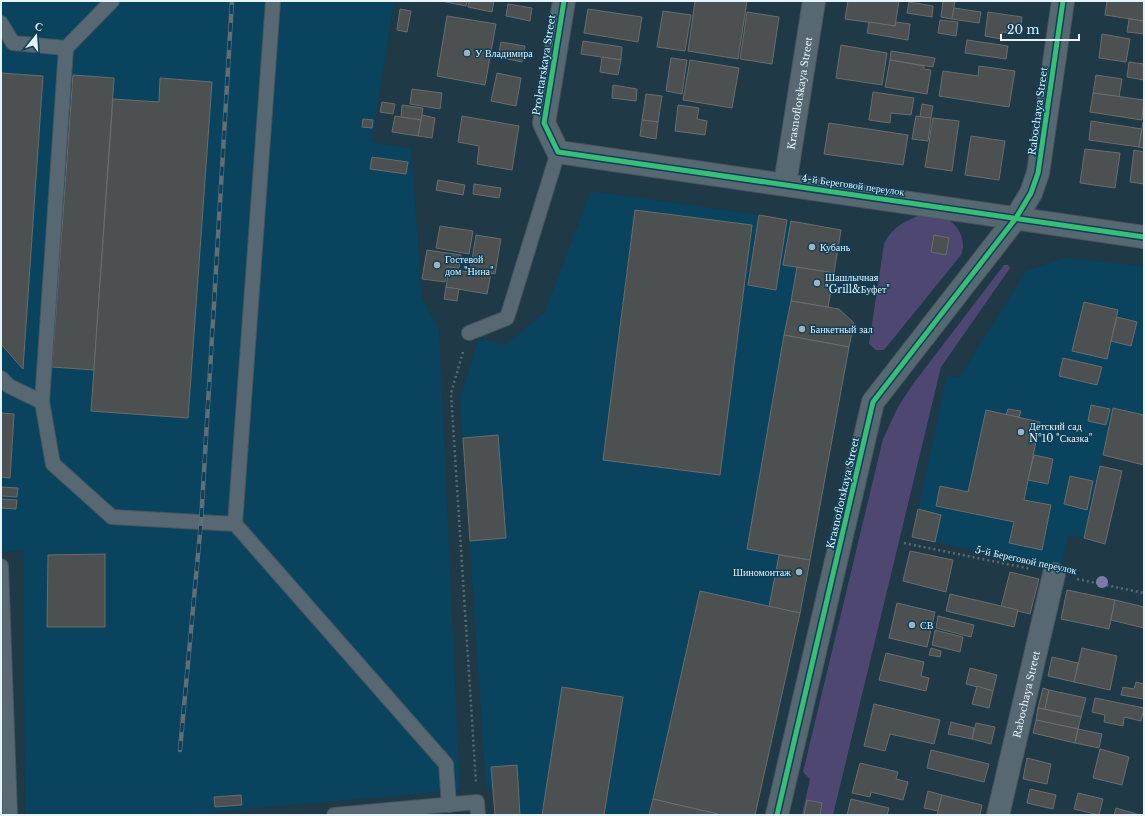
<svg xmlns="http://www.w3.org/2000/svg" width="1145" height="816" font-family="'Libre Baskerville',serif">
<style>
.built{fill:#09435d}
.green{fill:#4e4772}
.building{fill:#4c5050;stroke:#696d6d}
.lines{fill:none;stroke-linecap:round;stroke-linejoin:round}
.service-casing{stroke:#45565f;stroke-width:16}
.minor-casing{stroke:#45565f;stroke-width:24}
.tertiary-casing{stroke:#45565f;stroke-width:24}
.path{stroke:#5a6a73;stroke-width:2.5;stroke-dasharray:2 3;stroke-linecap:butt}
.service{stroke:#576872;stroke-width:14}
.minor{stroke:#576872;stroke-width:22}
.tertiary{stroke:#576872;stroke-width:22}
.rail-casing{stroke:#5e6f77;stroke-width:4.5}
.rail{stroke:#0e3f57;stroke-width:3;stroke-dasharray:9;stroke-linecap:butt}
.cycleway-casing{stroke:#0e3f57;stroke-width:8}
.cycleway{stroke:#3abd76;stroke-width:5}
.tree{fill:#797ba9}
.poi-dot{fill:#a0b3bd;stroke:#0e3f57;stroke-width:1.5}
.labels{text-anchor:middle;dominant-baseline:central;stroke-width:3;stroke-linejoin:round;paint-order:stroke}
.poi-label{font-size:10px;fill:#e6f4fd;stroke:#0e3f57;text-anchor:start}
.street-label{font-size:10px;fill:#e6f4fd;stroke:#0e3f57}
</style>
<rect width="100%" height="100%" fill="#1f3946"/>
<g class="built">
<polygon points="1,1 394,1 372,142 411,148 422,299 439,327 460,790 181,815 25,815 23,550 1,552"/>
<polygon points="591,191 759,215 841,230 828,307 839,309 854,323 810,560 755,815 495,815 492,787 486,787 460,399 479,338 505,345 544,313"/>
<polygon points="1064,258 1144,266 1144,465 1103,455 1084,538 1068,535 1061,569 912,537 947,375 959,378 1026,271"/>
</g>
<g class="green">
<path d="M 924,214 C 931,215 939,216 945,218 C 959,224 967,242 961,255 L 884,350 L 876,350 L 869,344 L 884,244 C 892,227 906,220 924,214 Z"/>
<polygon points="1004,265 1008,265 1010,268 941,367 833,815 802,815 810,779 803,772 883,439 898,407 913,384"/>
</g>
<g class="building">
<polygon points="441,1 467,1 466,6"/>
<polygon points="469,1 494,1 492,12 468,7"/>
<polygon points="695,1 747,1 738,59 688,51"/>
<polygon points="848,1 899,1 895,26 845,19"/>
<polygon points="943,1 955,1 952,19 941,17"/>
<polygon points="1107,1 1144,1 1144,21 1105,15"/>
<polygon points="909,2 933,6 932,17 907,13"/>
<polygon points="508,4 532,8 530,21 506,16"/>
<polygon points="954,8 981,12 979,23 952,19"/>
<polygon points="400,9 411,11 407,32 397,30"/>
<polygon points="588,9 642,17 638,42 584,33"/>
<polygon points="663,11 691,15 685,51 657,47"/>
<polygon points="747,12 779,17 772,64 740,59"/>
<polygon points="988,12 1022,17 1020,34 1002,32 1001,39 985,36"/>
<polygon points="447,16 496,24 485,85 437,76"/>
<polygon points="1129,19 1144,21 1144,34 1127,32"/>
<polygon points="940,20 958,22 956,36 938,33"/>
<polygon points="869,22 895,26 896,22 910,24 908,40 867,33"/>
<polygon points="1102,34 1130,39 1126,62 1099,58"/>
<polygon points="967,40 1008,46 1006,59 965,53"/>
<polygon points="583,41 622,47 621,60 581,54"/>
<polygon points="501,42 525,46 522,62 498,57"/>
<polygon points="841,45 887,53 882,85 836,78"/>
<polygon points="891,51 935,58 933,67 890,60"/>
<polygon points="602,57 621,60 618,75 600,72"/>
<polygon points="671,58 687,60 682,94 666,91"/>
<polygon points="690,60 739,68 732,108 683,100"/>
<polygon points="890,60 924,66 924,69 931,70 927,94 885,87"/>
<polygon points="1129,62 1144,64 1144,80 1127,77"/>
<polygon points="979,66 1015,71 1009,107 939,96 943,71 978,76"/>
<polygon points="1,73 43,76 23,369 1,344"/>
<polygon points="497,73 521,78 516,106 491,101"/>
<polygon points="73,75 114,78 94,370 52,367"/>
<polygon points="1096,75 1122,79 1119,97 1093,93"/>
<polygon points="160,78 212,82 188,418 91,411 113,99 159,102"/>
<polygon points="613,85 637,89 636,101 612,98"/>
<polygon points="412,89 442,93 440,109 410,104"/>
<polygon points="873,92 914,98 911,115 891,113 890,123 869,120"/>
<polygon points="1093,93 1144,100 1142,120 1090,112"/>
<polygon points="646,94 662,96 658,122 642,120"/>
<polygon points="382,102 395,104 393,114 380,112"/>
<polygon points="922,104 933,106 931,118 920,117"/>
<polygon points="402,105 423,108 421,120 401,117"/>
<polygon points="678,105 699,108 697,119 707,121 705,135 675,131"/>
<polygon points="422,115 435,118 432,138 418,136"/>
<polygon points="395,116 421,120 418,136 392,132"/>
<polygon points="462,116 519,126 512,170 477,164 479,146 458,142"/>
<polygon points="916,116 931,118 928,141 912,139"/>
<polygon points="933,118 959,121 952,171 925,167"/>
<polygon points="363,119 373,120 372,128 362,127"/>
<polygon points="642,120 658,122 656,139 640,136"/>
<polygon points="1091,121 1142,129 1139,147 1089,140"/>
<polygon points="1143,122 1144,122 1144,148 1139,147"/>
<polygon points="829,123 908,135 903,165 824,154"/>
<polygon points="971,136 1005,141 999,180 965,175"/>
<polygon points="1085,149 1120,153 1115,188 1080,183"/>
<polygon points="1134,150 1144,152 1144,184 1130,182"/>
<polygon points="372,157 408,162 406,174 370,169"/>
<polygon points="438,180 465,185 463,195 436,190"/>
<polygon points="474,184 501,188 499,198 473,194"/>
<polygon points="635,210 752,225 720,475 603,460"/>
<polygon points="759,215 787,220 776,290 748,285"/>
<polygon points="791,221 841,230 834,273 783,265"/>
<polygon points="440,226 473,231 469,254 436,248"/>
<polygon points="476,235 501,239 495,274 491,273 487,294 446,287 449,269 470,272"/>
<polygon points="934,235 949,238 946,255 931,252"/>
<polygon points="427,250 461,255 459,268 447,267 445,282 422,279"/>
<polygon points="797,267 834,273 828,307 791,301"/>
<polygon points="446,287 459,289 457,301 444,299"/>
<polygon points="791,301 839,309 854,323 849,347 784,335"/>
<polygon points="1084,302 1118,310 1107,359 1072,351"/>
<polygon points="1117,317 1137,322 1131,346 1111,341"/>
<polygon points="784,335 849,347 810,560 747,549"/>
<polygon points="1063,358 1102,367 1097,385 1059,376"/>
<polygon points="1091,405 1110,409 1106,425 1088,421"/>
<polygon points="1113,408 1144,415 1144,465 1103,455"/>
<polygon points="1008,409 1021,411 1019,417 1006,415"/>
<polygon points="986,410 1040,422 1024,500 1051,505 1042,550 1009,543 1014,522 936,506 940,486 968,492"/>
<polygon points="1,413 14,414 10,478 1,477"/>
<polygon points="498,435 506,538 470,541 463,438"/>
<polygon points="1034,455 1053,459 1048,484 1028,480"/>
<polygon points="1100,466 1122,471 1105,544 1084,538"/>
<polygon points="1070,476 1093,481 1087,510 1064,504"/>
<polygon points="2,487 18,488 17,497 1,496"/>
<polygon points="1,499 17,500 16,509 1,508"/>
<polygon points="918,509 941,515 935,542 912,537"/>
<polygon points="910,551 953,560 946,592 903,581"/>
<polygon points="105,554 105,627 47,627 48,555"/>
<polygon points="779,555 810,560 800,613 769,607"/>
<polygon points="1010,572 1039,579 1030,614 1001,607"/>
<polygon points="1067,590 1115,600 1109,629 1061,619"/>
<polygon points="700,591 800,613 755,815 722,815 653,799"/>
<polygon points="950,594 1018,610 1014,627 946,611"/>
<polygon points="1115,600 1144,607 1144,628 1111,620"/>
<polygon points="897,603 935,612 927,647 889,638"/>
<polygon points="938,616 974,625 971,637 936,628"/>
<polygon points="935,630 963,637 960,652 932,645"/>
<polygon points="931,648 941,651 940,657 929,655"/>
<polygon points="1082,648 1117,656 1110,690 1074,682"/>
<polygon points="886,653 924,662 921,676 929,678 926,691 879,680"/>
<polygon points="1052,657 1078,663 1074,682 1048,676"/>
<polygon points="970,668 997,675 993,691 966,684"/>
<polygon points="1136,682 1144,684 1144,699 1121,695 1123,687 1134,689"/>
<polygon points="977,686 993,691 989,708 972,704"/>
<polygon points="562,687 623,697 604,815 542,815"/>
<polygon points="1043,688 1049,690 1045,709 1038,708"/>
<polygon points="1049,690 1086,698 1081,717 1045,709"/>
<polygon points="1095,698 1144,708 1141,721 1124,717 1123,726 1104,722 1105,715 1092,712"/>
<polygon points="874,704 940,720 934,744 890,734 885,751 864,746"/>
<polygon points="1038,708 1081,717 1078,729 1036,720"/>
<polygon points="1036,720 1078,729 1075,743 1033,733"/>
<polygon points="951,722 974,728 972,739 948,734"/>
<polygon points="976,723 995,727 991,744 972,739"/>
<polygon points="1078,729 1102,734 1099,748 1075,743"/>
<polygon points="1100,749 1129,757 1122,785 1093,778"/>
<polygon points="931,750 989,764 984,782 927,768"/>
<polygon points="1027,758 1051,764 1047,784 1023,779"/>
<polygon points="860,763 898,772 896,779 908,782 903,800 871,792 870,797 852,793"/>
<polygon points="517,765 520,815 495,815 491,767"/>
<polygon points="1030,789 1056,795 1053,809 1027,803"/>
<polygon points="928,791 942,795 938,811 924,808"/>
<polygon points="1078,793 1103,799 1099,815 1074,809"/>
<polygon points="241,795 242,805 215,807 214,797"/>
<polygon points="942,795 982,805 980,815 937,815"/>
<polygon points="653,799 722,815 649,815"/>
<polygon points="851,799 889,808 887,815 847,815"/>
<polygon points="807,800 822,803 820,815 804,815"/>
<polygon points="1116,808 1140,815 1114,815"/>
</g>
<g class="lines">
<defs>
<g id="service">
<polyline points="1,23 13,43 66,48 112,1"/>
<polyline points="66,48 42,402 53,464 112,517 235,524 446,764 449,805"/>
<polyline points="469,333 507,318 558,152"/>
<polyline points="1,378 9,386 42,402"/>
<polyline points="235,524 273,1"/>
<polyline points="1,566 10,815"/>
<polyline points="334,815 477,802 478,815"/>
</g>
<g id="minor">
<polyline points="564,1 544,123 558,152 1144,237"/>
<path id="s1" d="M 785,184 L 814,1"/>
<path id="s2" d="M 998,815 L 1054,574"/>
</g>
<polyline id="tertiary" points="777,815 873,402 1016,218 1031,193 1038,173 1063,1"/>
</defs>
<use href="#service" class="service-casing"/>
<use href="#minor" class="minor-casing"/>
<use href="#tertiary" class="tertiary-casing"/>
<g class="path">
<polyline points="463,352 451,393 476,783"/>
<polyline points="904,543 1031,569"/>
<polyline points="1077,579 1144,593"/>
</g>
<use href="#service" class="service"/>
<use href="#minor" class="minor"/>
<use href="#tertiary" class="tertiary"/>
<defs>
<polyline id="rail" points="180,750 201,522 232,1"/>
</defs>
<use href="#rail" class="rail-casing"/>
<use href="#rail" class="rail"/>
<defs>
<g id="cycleway">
<polyline points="564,1 544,123 558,152 1144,237"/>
<polyline points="777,815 873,402 1016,218 1031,193 1038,173 1063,1"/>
</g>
</defs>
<use href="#cycleway" class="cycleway-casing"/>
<use href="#cycleway" class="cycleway"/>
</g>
<circle class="tree" cx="1102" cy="582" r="6"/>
<g class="poi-dot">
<circle cx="467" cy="53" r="4"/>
<circle cx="812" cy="247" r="4"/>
<circle cx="437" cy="265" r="4"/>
<circle cx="817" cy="283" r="4"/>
<circle cx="802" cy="329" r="4"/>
<circle cx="1021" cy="432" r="4"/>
<circle cx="799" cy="572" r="4"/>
<circle cx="912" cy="625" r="4"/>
</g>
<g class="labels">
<g class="poi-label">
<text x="475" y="53">У Владимира</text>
<text x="820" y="247">Кубань</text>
<text x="445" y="259">Гостевой<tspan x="445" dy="12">дом "Нина"</tspan></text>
<text x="825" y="277">Шашлычная<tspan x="825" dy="12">"Grill&amp;Буфет"</tspan></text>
<text x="810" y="329">Банкетный зал</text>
<text x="1029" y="426">Детский сад<tspan x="1029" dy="12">№10 "Сказка"</tspan></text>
<text x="791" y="572" text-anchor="end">Шиномонтаж</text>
<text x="920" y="625">СВ</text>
</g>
<g class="street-label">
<text transform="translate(544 65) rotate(-81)">Proletarskaya Street</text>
<text stroke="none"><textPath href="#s1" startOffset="92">Krasnoflotskaya Street</textPath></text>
<text transform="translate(1038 111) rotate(-82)">Rabochaya Street</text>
<text transform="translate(853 185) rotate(8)">4-й Береговой переулок</text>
<text transform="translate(843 493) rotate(-77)">Krasnoflotskaya Street</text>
<text transform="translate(1026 560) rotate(12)">5-й Береговой переулок</text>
<text stroke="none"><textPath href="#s2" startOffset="124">Rabochaya Street</textPath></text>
</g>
</g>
<rect width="1145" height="816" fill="none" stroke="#e6f4fd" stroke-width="4"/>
<g transform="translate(36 36) rotate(17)" stroke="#0e3f57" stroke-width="3" paint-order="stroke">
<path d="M0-3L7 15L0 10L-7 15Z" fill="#e6f4fd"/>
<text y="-6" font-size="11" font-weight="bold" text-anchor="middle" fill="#e6f4fd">С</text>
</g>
<path d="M1001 34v6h78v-6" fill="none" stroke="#e6f4fd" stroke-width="2"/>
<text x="1007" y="34" font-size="12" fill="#e6f4fd" stroke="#0e3f57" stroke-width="3" paint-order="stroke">20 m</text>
</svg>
